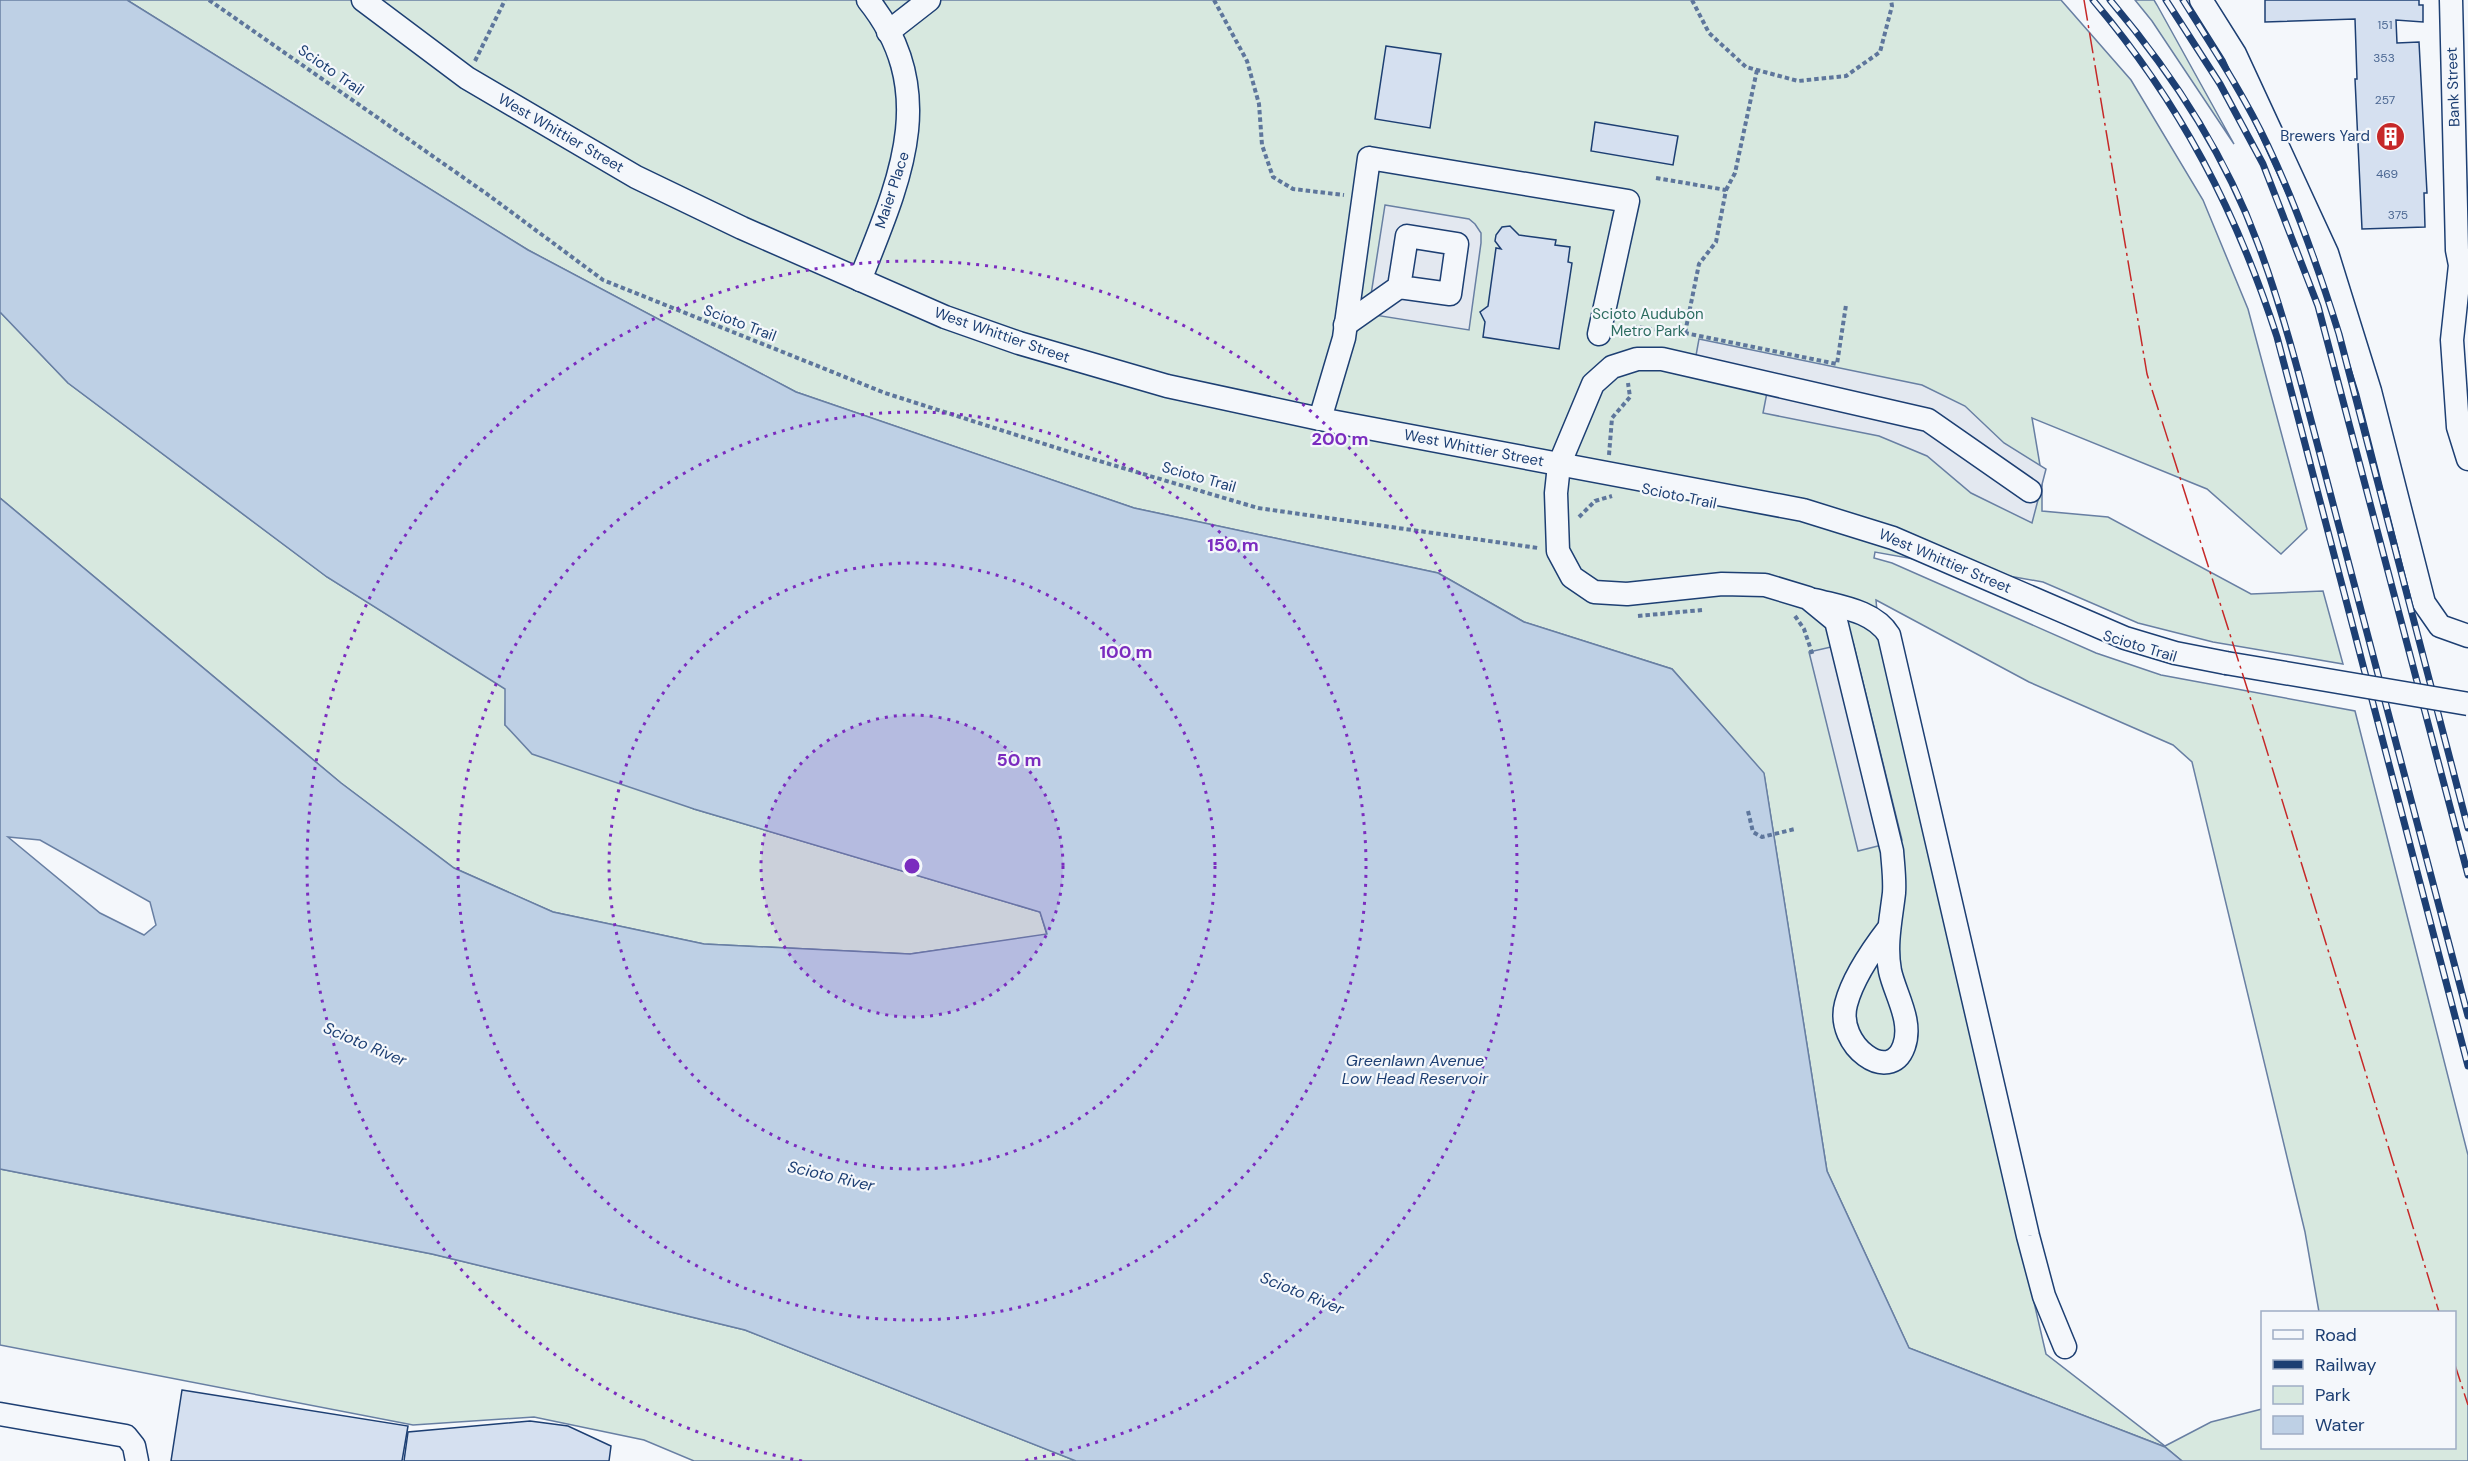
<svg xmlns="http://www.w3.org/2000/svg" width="2468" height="1461" font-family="'DM Sans',sans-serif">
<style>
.green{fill:#d7e8df;stroke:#687fa3;stroke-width:1.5;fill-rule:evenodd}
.parking{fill:#e3e8f0;stroke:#687fa3;stroke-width:1.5}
.water{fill:#bed0e5;stroke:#687fa3;stroke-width:1.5;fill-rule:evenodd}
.building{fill:#d5e0f0;stroke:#1d3f73;stroke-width:1.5}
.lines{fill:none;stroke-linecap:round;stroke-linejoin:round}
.minor-casing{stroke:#1d3f73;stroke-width:25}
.path{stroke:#5e769c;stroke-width:4;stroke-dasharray:4.5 3;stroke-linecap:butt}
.minor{stroke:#f4f7fb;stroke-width:22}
.rail-casing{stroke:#1d3f73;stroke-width:7}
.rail{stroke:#f4f7fb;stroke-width:4.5;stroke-dasharray:14;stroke-linecap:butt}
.minor-bridge-casing{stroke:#1d3f73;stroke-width:25;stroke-linecap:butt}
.minor-bridge{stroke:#f4f7fb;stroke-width:22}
.power{stroke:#c62828;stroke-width:1.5;stroke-dasharray:21 4.5 3 4.5;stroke-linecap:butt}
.ring{fill:none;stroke:#7b2cbf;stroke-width:3;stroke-dasharray:3 6}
.labels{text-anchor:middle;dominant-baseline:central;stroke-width:4.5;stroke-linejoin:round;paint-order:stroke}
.number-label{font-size:12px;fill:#4b6792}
.street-label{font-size:15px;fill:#1d3f73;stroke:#f4f7fb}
.poi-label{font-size:15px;fill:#1d3f73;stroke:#f4f7fb;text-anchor:end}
.park-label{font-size:15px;fill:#2c6c60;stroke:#f4f7fb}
.water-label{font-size:16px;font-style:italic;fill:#1d3f73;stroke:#f4f7fb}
.centre{fill:#7b2cbf;stroke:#f4f7fb;stroke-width:3}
.ring-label{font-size:18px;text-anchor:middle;font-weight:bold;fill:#7b2cbf;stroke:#f4f7fb;stroke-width:4.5;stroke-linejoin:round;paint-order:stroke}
</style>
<rect width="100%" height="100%" fill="#f4f7fb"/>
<g class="green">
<path d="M 127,0 L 2061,0 L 2131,80 L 2203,200 L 2248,309 L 2307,529 L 2281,554 L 2207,489 L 2032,418 L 2042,477 L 2042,511 L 2108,517 L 2251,594 L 2323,591 L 2343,664 L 2213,642 L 2138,623 L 2043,582 L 1875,552 L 1874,558 L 1892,563 L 2096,653 L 2161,675 L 2355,711 L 2468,1155 L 2468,1461 L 2182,1461 L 2165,1447 L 1909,1348 L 1827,1171 L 1764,774 L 1672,669 L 1524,622 L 1438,573 L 1134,508 L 796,392 L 528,250 ZM 1876,600 L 2029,682 L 2173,745 L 2192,762 L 2305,1232 L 2319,1312 L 2454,1312 L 2454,1448 L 2262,1448 L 2262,1409 L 2211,1422 L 2165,1446 L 2046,1354 L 1879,635 Z"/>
<polygon points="2135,0 2154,0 2157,5 2234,144 2152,21"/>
<polygon points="0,312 68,383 327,577 506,689 505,725 694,809 1040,912 1047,935 910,954 704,944 553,912 454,868 341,783 0,498"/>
<polygon points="0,1169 432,1254 745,1330 1076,1461 694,1461 644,1440 534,1417 413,1425 0,1345"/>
</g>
<g class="parking">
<polygon points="1385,205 1469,219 1475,224 1481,233 1481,243 1469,330 1368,314"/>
<polygon points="1699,339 1922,385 1965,406 2004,443 2046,469 2032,523 1971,493 1927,456 1879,436 1763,413 1770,377 1695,361"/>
<polygon points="1853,642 1902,840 1858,851 1809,652"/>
</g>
<path class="water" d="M 0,0 L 127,0 L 528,250 L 796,392 L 1134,508 L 1438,573 L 1524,622 L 1672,669 L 1764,773 L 1827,1171 L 1909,1348 L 2165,1447 L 2182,1461 L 1076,1461 L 745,1330 L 432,1254 L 0,1169 L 0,498 L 341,783 L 454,868 L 553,912 L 704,944 L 910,954 L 1047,934 L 1040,912 L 694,809 L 532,754 L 505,725 L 505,689 L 327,577 L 68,383 L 0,312 ZM 8,837 L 40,840 L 150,902 L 156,925 L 144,935 L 100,913 Z"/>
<g class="building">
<polygon points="2265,0 2419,0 2419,5 2423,5 2423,22 2396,20 2397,43 2419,42 2427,193 2424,193 2425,227 2362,229 2355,79 2357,79 2355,19 2265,22"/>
<polygon points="1386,46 1441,54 1430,128 1375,119"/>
<polygon points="1595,122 1678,136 1673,165 1591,151"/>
<polygon points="1510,226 1519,235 1556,240 1555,245 1570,247 1568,262 1572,263 1559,349 1483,337 1485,322 1480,312 1488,306 1496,248 1501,249 1495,241 1496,235 1502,227"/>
<polygon points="182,1390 408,1426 402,1461 171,1461"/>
<polygon points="530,1421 568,1426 611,1446 609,1461 404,1461 408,1432"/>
</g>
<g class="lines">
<defs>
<g id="minor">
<polyline points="363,0 467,78 636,177 742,228 945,317 1019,343 1167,386 1320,419 1803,510 1893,538 2125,638 2175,653 2226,663"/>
<polyline points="2201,0 2235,54 2327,253 2370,391 2424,603 2440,626 2468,636"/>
<polyline points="2451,0 2457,250 2460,265 2452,340 2458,427 2468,459"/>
<polyline points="888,32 929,0"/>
<path d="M 860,280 C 898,184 942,92 868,0"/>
<polyline points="1345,325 1399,287 1450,294 1457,244 1407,236 1399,287"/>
<polyline points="1320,419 1344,338 1369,158 1628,201 1599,334"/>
<path d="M 1815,600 C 1841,607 1874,611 1889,635 L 2028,1236 L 2044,1296 L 2065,1347"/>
<path d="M 1889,928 C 1872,950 1853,977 1846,1004 C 1835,1045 1890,1086 1904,1046 C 1913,1021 1895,994 1890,971 C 1885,945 1891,919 1894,893 C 1895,879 1893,865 1892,851 L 1836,621 L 1808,598 L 1765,585 L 1722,584 L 1627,594 L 1594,592 L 1572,577 L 1558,551 L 1556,493 L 1559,465 L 1593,384 L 1612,367 L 1637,359 L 1662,359 L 1928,420 L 2030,491"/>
<polyline points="0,1414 126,1436 134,1446 137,1461"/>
</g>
</defs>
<use href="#minor" class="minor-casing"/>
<g class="path">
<polyline points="209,0 487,194 603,280 885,393 1079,455 1258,508 1538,548"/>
<polyline points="1214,0 1247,61 1259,104 1262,145 1273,177 1293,189 1344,195"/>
<polyline points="1692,0 1709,33 1746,67 1798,81 1846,76 1880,52 1892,6 1891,0"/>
<polyline points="475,61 505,0"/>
<polyline points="1656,178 1726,190 1716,242 1699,264 1685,333"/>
<polyline points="1726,190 1735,173 1757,70"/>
<polyline points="1619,335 1636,327 1685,333 1837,364 1846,305"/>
<polyline points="1609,455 1612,418 1630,397 1628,383"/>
<polyline points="1579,517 1595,501 1612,496"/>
<polyline points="1638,616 1702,610"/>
<polyline points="1795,616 1804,629 1813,656"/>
<polyline points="1748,811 1753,832 1762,837 1795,829"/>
</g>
<use href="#minor" class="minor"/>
<defs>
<g id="rail">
<path d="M 2093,0 C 2180,103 2236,210 2277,337 L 2468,1066"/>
<path d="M 2110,0 C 2172,73 2225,154 2258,244 C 2278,297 2293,351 2307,405 L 2468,1016"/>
<polyline points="2166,0 2220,84 2263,164 2318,306 2468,875"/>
<path d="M 2183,0 C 2213,48 2244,95 2268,146 C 2297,207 2319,270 2339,334 L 2468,828"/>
</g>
</defs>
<use href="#rail" class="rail-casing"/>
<use href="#rail" class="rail"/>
<defs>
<polyline id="minor-bridge" points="2226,663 2468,704"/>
</defs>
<use href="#minor-bridge" class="minor-bridge-casing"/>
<use href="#minor-bridge" class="minor-bridge"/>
<g class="power">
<polyline points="2084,0 2147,374 2263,738 2439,1312"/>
<polyline points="2454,1362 2468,1405"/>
</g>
</g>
<circle cx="912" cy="866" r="151" fill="#7b2cbf" fill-opacity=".12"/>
<g class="ring">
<circle cx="912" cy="866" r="151"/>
<circle cx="912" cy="866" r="303"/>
<circle cx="912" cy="866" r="454"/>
<path d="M802 1461A605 605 0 1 1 1022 1461"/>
</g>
<defs>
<symbol id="building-disc" viewBox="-11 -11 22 22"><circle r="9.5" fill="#c62828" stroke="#f4f7fb"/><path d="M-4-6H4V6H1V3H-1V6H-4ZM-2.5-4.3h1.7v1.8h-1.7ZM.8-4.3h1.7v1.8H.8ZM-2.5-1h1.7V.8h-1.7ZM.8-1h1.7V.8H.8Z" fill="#fff"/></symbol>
</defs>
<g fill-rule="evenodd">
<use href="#building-disc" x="2374" y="120" width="33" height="33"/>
</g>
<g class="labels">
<g class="number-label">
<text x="2385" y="25">151</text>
<text x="2384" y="58">353</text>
<text x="2385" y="100">257</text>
<text x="2387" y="174">469</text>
<text x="2398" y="215">375</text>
</g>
<g class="street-label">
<text transform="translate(331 70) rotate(35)">Scioto Trail</text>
<text transform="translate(2453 87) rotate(-92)">Bank Street</text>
<text transform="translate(561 133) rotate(30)">West Whittier Street</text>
<text transform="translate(892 190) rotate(-72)">Maier Place</text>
<text transform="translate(740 323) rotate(21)">Scioto Trail</text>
<text transform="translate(1002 335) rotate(19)">West Whittier Street</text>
<text transform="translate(1474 448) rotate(11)">West Whittier Street</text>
<text transform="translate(1199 477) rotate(16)">Scioto Trail</text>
<text transform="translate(1679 496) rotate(12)">Scioto Trail</text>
<text transform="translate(1945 561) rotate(23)">West Whittier Street</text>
<text transform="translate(2140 646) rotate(17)">Scioto Trail</text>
</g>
<g class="poi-label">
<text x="2370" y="136">Brewers Yard</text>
</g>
<g class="park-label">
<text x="1648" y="314">Scioto Audubon<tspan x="1648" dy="17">Metro Park</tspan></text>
</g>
<g class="water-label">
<text transform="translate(365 1044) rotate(23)">Scioto River</text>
<text x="1415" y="1060">Greenlawn Avenue<tspan x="1415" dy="18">Low Head Reservoir</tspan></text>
<text transform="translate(831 1176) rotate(13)">Scioto River</text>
<text transform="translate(1302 1293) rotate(22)">Scioto River</text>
</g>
</g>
<circle cx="912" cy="866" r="9" class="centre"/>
<g class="ring-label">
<text x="1340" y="445">200 m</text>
<text x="1233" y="551">150 m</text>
<text x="1126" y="658">100 m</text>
<text x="1019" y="766">50 m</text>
</g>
<rect x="2261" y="1311" width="195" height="138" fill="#f4f7fb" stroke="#9eadc5" stroke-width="1.5"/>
<rect x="2273" y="1330" width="30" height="9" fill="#f4f7fb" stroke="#9eadc5" stroke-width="1.5"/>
<text x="2315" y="1341" font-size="18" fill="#1d3f73">Road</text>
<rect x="2273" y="1360" width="30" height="9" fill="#1d3f73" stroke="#9eadc5" stroke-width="1.5"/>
<text x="2315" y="1371" font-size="18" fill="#1d3f73">Railway</text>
<rect x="2273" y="1386" width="30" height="18" fill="#d7e8df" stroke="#9eadc5" stroke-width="1.5"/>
<text x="2315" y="1401" font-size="18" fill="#1d3f73">Park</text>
<rect x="2273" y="1416" width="30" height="18" fill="#bed0e5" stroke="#9eadc5" stroke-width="1.5"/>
<text x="2315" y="1431" font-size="18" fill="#1d3f73">Water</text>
</svg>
